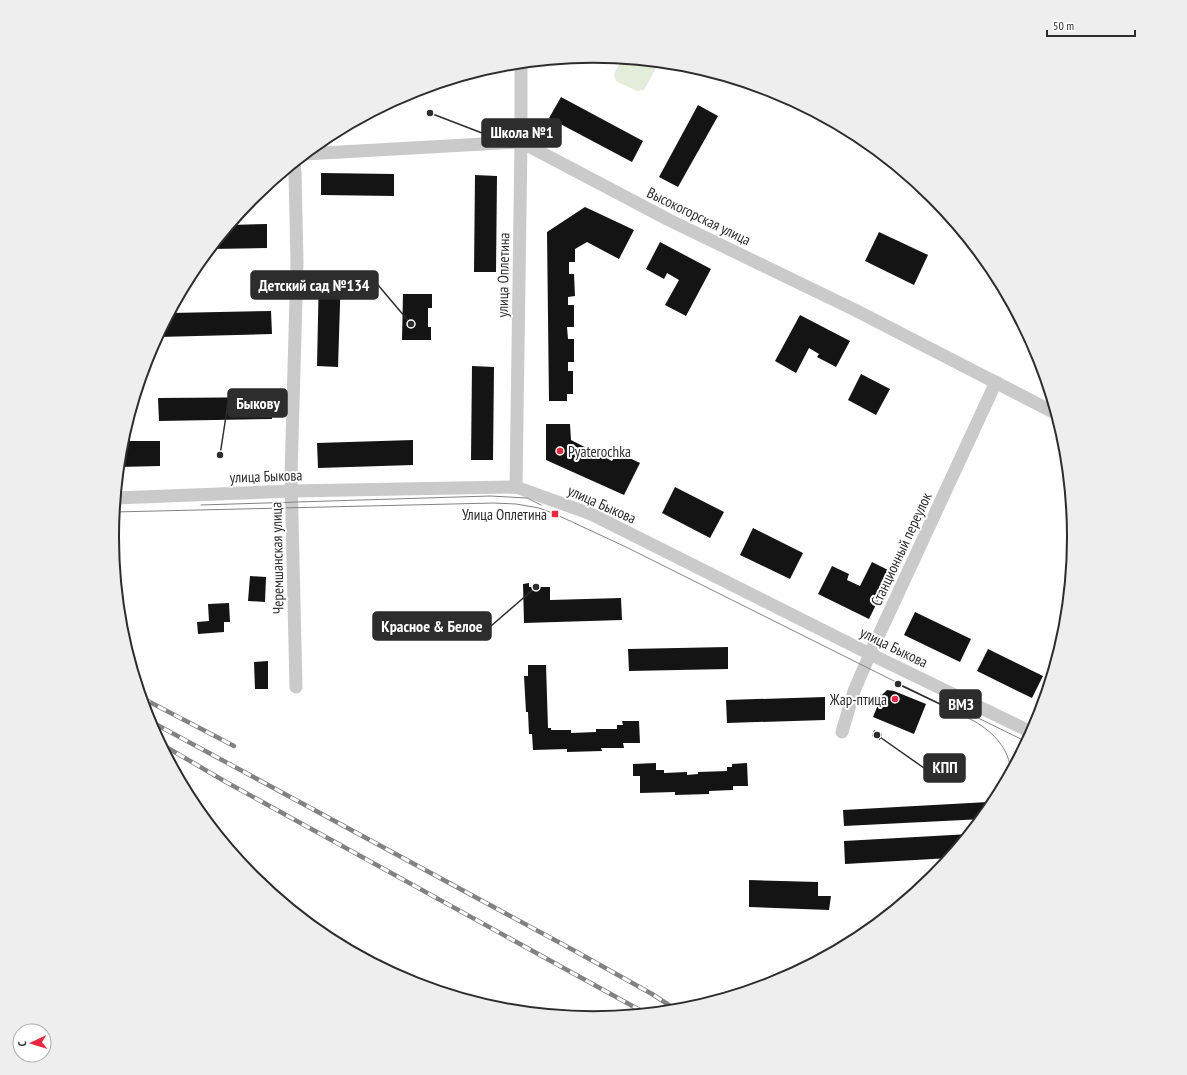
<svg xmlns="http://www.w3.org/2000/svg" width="1187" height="1075" font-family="'PT Sans Narrow',sans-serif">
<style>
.green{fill:#e4ecda}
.building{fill:#141414}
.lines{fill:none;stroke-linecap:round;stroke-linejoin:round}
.minor{stroke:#cacaca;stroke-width:13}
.tram{stroke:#828282;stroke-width:1}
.rail-casing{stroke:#828282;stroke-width:4.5}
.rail{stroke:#fff;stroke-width:3;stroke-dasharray:9;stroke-linecap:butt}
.poi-dot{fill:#ef243d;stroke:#fff;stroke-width:1.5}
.labels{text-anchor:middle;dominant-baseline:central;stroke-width:4;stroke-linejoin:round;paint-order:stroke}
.street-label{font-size:15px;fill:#2d2d2d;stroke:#fff}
.poi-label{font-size:15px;fill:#2d2d2d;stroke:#fff;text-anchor:end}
.rim{fill:none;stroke:#2d2d2d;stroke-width:2}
.leader{fill:none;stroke:#2d2d2d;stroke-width:1.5}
.callout-dot{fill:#2d2d2d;stroke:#fff;stroke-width:1.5}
.callout{fill:#2d2d2d;stroke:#2d2d2d;stroke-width:1.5}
.callout-label{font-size:16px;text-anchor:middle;font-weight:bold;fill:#fff}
</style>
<rect width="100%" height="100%" fill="#fff"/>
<polygon class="green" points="622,59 659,63 644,90 637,91 616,81 614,74"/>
<g class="building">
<polygon points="575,58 575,64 553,64 553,60"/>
<polygon points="561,97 643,141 632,162 549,118"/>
<polygon points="698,105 718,116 678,187 659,177"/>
<polygon points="321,173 394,174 394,196 321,195"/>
<polygon points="475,175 497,176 496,272 474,272"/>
<polygon points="585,207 634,230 619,259 587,242 575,249 575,262 569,262 569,274 574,274 575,296 568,297 568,305 574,305 574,327 567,327 568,339 574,339 574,362 568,362 568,371 573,371 573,394 567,394 567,401 549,401 547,232"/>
<polygon points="267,224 267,248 210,249 230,225"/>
<polygon points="879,232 928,255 914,285 865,261"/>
<polygon points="660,242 711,269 686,316 665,305 679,280 667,273 664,279 646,269"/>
<polygon points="319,272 341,273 338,367 317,366"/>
<polygon points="403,294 432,294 432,308 428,308 428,327 431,327 431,340 402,340"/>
<polygon points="271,311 272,334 158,337 170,313"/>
<polygon points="800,315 850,341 836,367 817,357 819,354 809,348 796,373 775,361"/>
<polygon points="472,366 494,367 493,460 471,460"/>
<polygon points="861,374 890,389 876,415 848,400"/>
<polygon points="272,397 272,419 159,421 158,398"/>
<polygon points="546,424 570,424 571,440 612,461 617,452 640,463 624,495 546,460"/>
<polygon points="413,440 413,465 318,468 317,443"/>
<polygon points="122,441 160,441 160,466 119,467"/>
<polygon points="675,487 724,512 710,538 662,513"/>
<polygon points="753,528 803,553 790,579 740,555"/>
<polygon points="872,562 892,572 869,619 818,594 832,566 849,574 847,580 860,586"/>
<polygon points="250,576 266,577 265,602 248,601"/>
<polygon points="529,583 529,587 550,587 550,600 621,598 622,620 524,623 523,584"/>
<polygon points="229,603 230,622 224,622 224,632 198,634 197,622 209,621 208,604"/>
<polygon points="915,612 971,639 960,662 904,635"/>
<polygon points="728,647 728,669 629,671 628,649"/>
<polygon points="988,649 1043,676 1032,698 977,671"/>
<polygon points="268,661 268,689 255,689 254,662"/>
<polygon points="528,665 546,665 548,728 551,728 551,730 571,730 571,733 596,732 596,729 617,729 617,725 623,725 622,721 639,721 640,743 623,743 624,748 601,748 602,751 567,752 567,749 533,750 532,734 529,734 528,712 526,712 524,676 528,676"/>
<polygon points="887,690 894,691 926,704 914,734 873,717 882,695"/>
<polygon points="825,697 825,720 727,723 726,700"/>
<polygon points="874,730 882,734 880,740 872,736"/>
<polygon points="656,763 656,770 664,770 664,773 687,772 687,775 698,774 698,772 727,771 727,767 732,767 732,764 747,763 748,786 733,786 733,790 709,791 709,794 675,795 675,792 640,793 640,776 633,776 633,764"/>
<polygon points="988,802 989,811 983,819 844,826 843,810"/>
<polygon points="970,834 950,858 845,864 844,841"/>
<polygon points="749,880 818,882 818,896 831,896 829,910 749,907"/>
</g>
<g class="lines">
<g class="minor">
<polyline points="305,154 521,142 669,220 855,310 1057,414"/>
<polyline points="294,164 295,173 297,262 291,476 296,687"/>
<polyline points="516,487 521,142 521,63"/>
<polyline points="116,498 292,491 516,487 591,514 870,654 1033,733"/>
<polyline points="842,732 854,691 870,654 996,382"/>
</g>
<g class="tram">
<polyline points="201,505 490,496 527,498 541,505"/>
<path d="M 114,512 L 494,503 L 516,504 L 539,508 L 555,514 L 626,547 L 974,721 C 994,733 1009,748 1011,772"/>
<polyline points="978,718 1027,742"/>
</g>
<defs>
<g id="rail">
<polyline points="142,698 234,746"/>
<polyline points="148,720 575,951 652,994 678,1011"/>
<polyline points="161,744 226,782 647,1014"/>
</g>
</defs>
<use href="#rail" class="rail-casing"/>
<use href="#rail" class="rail"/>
</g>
<g class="poi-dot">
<circle cx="560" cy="451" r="4"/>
<rect x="551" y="510" width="8" height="8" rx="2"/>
<circle cx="895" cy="699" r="4"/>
</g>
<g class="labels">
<g class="street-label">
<text transform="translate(699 216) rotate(26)">Высокогорская улица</text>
<text transform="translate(503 275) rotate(-89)">улица Оплетина</text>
<text transform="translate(266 476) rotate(-2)">улица Быкова</text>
<text transform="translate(602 504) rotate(24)">улица Быкова</text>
<text transform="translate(901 549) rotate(-65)">Станционный переулок</text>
<text transform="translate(277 558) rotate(-91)">Черемшанская улица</text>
<text transform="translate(894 647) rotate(26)">улица Быкова</text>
</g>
<g class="poi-label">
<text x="568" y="451" text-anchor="start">Pyaterochka</text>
<text x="547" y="514">Улица Оплетина</text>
<text x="887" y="699">Жар-птица</text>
</g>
</g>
<path d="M0 0H1187V1075H0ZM119 537a474 474 0 1 1 948 0a474 474 0 1 1-948 0Z" fill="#eee" fill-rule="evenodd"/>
<path class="rim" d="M119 537a474 474 0 1 1 948 0a474 474 0 1 1-948 0Z"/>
<path class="leader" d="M430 113L482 133M411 324L378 285M220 455L228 403M536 587L491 626M898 684L940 704M877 735L924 768"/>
<g class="callout-dot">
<circle cx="430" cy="113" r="4"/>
<circle cx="411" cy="324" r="4"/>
<circle cx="220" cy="455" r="4"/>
<circle cx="536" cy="587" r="4"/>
<circle cx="898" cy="684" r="4"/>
<circle cx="877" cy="735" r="4"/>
</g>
<g class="callout">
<rect x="482" y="119" width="79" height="28" rx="4"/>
<rect x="251" y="271" width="127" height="28" rx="4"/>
<rect x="228" y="389" width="59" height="28" rx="4"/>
<rect x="373" y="612" width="118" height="28" rx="4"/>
<rect x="940" y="690" width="41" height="28" rx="4"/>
<rect x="924" y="754" width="41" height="28" rx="4"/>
</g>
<g class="callout-label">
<text x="522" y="138">Школа №1</text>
<text x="314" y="291">Детский сад №134</text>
<text x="258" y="409">Быкову</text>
<text x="432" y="632">Красное &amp; Белое</text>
<text x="961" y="710">ВМЗ</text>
<text x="945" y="773">КПП</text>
</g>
<g transform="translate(32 1043) rotate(266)"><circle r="19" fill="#ffffff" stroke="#ababab"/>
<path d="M0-3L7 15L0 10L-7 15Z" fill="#ef243d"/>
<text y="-6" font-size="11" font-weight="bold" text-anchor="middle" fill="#2d2d2d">С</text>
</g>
<path d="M1047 30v6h88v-6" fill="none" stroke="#2d2d2d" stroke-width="2"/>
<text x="1053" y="30" font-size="12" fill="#2d2d2d" stroke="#ffffff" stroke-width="3" paint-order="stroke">50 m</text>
</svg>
